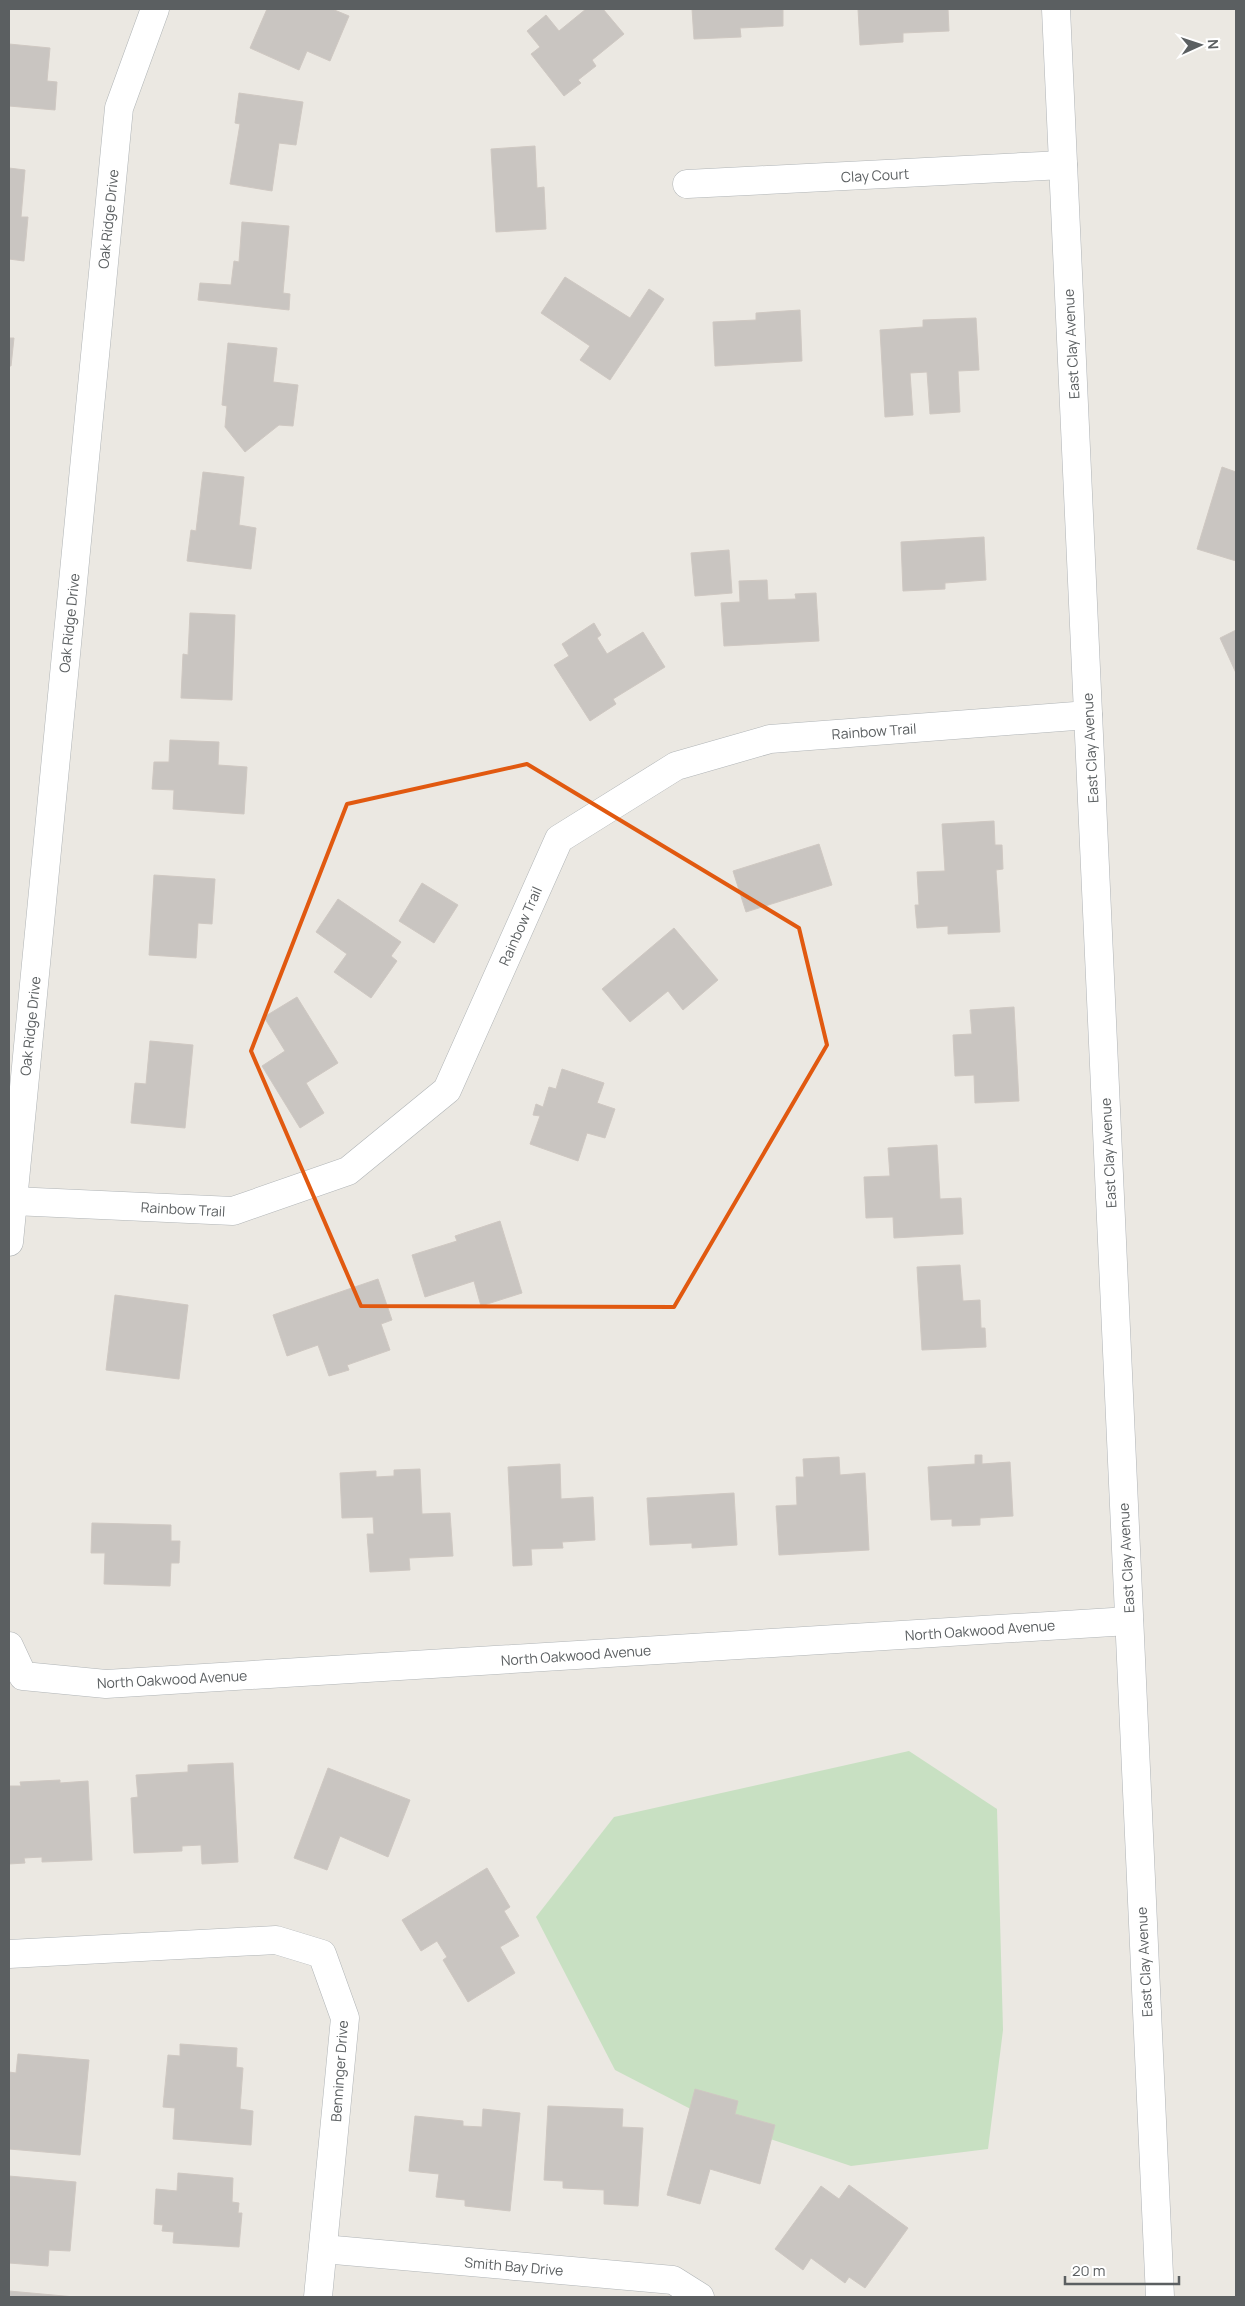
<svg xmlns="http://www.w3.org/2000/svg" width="1245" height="2306" font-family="Manrope,sans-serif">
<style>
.green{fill:#c8e0c2}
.building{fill:#c9c5c1;stroke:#cfc8c2}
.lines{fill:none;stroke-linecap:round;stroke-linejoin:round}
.street-casing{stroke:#b0b4b6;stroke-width:29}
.secondary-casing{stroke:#afb3b6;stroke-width:29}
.street{stroke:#fff;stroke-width:28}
.secondary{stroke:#fff;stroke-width:28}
.marked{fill:none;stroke:#e15910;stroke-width:4;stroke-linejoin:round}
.labels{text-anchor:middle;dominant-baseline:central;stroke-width:4.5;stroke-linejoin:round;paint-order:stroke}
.street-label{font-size:14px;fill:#5b5f61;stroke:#fff}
</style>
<rect width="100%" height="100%" fill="#ebe8e2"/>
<polygon class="green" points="909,1751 997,1809 1003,2030 988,2149 851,2166 710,2119 615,2070 536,1917 614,1817"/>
<g class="building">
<polygon points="267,9 332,9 349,16 330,61 307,51 299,70 250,48"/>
<polygon points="586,9 603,9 624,34 592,60 596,66 578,80 581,83 564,96 531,54 540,47 527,31 546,15 559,31"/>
<polygon points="692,9 783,9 783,26 740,28 741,37 694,39"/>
<polygon points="858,9 948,9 949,31 903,33 903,42 860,45"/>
<polygon points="9,44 50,48 47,81 57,82 55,110 9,106"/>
<polygon points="239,93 303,102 296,145 279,143 272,191 230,184 240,124 235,123"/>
<polygon points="535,146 537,188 544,187 546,229 496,232 491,149"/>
<polygon points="9,168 25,170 21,217 28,217 24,261 9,259"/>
<polygon points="242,222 289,226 283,293 290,294 289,310 198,300 200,283 231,285 234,261 239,262"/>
<polygon points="565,277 630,318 649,289 664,299 610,380 580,360 590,346 541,313"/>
<polygon points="800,310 802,361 715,366 713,322 756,320 756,313"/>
<polygon points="976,318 979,370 958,371 960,412 930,414 927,372 910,373 913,415 885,417 880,330 923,327 923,320"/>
<polygon points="9,338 14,338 11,366 9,366"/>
<polygon points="228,343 277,348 273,382 298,385 293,426 279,425 245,452 225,427 227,406 222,405"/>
<polygon points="1222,467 1236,472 1236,561 1197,549"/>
<polygon points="203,472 244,477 239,525 256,528 251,569 187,561 191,530 196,531"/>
<polygon points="984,537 986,580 945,583 945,589 903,591 901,542"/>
<polygon points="729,550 732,593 695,596 691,553"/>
<polygon points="767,580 768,600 796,599 795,594 816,593 819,641 724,646 721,603 740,602 739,581"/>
<polygon points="190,613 235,615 232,700 181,698 183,654 188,655"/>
<polygon points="594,623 601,635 597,638 607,654 643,632 665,667 613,699 616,704 590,721 554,665 569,656 562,644"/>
<polygon points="1236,630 1236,673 1220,638"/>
<polygon points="170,740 219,742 218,765 247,767 244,814 173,809 174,790 152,789 154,762 169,762"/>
<polygon points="994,821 995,845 1002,845 1003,869 996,870 1000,932 948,934 948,926 917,928 915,905 919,905 917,872 945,871 942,824"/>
<polygon points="819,844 832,885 746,912 733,871"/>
<polygon points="154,875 215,879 212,924 198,923 196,958 149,955"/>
<polygon points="422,883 458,905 434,943 399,921"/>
<polygon points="338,899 401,942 391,956 397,961 371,998 334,972 347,954 316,932"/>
<polygon points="674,928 718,980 683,1010 668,991 630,1022 602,989"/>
<polygon points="297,997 338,1063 306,1083 324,1113 300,1128 262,1066 285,1051 264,1017"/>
<polygon points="1014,1007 1019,1101 975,1103 974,1075 955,1076 953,1035 972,1034 970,1010"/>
<polygon points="150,1041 193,1045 185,1128 131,1123 135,1083 146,1084"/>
<polygon points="562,1069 604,1083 597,1103 615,1109 605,1138 587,1133 578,1161 530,1144 540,1116 533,1115 536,1104 543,1107 549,1087 556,1089"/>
<polygon points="937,1145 940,1199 961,1198 963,1234 894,1238 893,1217 866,1218 864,1177 890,1176 888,1148"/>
<polygon points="500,1221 522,1293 481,1306 474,1281 425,1297 412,1255 457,1241 455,1236"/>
<polygon points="960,1265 963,1301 980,1300 981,1328 985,1328 986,1347 922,1350 917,1267"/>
<polygon points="378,1279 392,1320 381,1324 390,1350 347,1365 349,1370 329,1376 318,1345 287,1356 273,1315"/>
<polygon points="115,1295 188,1305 179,1379 106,1370"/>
<polygon points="975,1455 982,1455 982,1464 1010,1462 1013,1516 980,1518 980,1525 952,1526 952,1519 931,1520 928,1467 975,1464"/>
<polygon points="839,1457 840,1475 865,1473 869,1550 779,1555 776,1506 797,1505 796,1477 804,1477 803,1459"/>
<polygon points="560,1464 561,1499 593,1497 595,1540 562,1542 563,1548 531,1549 532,1565 513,1566 508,1467"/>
<polygon points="420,1469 422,1514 450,1513 453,1556 409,1558 410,1570 370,1572 367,1534 374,1534 373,1517 342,1518 340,1473 376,1471 376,1477 394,1476 394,1470"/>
<polygon points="734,1493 737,1545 692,1548 692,1543 650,1545 647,1498"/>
<polygon points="92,1523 171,1525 171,1541 180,1541 179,1563 171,1563 170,1586 104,1584 105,1553 91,1553"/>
<polygon points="233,1763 238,1862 202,1864 201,1845 182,1846 182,1851 134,1853 131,1798 138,1797 136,1775 188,1772 188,1765"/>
<polygon points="328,1768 410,1800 388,1857 340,1836 327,1870 294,1858"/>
<polygon points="60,1780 60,1783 88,1781 92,1860 42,1862 42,1857 24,1858 25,1863 9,1864 9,1786 21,1786 20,1782"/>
<polygon points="487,1868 510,1907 504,1911 519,1936 500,1947 515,1973 468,2002 443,1960 447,1957 437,1941 421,1951 402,1920"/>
<polygon points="180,2044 237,2048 236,2067 243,2068 240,2109 253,2111 251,2145 173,2139 175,2108 163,2107 168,2055 180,2056"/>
<polygon points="18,2054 89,2060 80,2155 9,2149 9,2072 16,2073"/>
<polygon points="695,2089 738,2101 735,2114 775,2125 760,2184 710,2169 700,2204 667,2195"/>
<polygon points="548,2106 623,2109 622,2127 643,2128 638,2206 604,2204 604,2190 563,2188 563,2181 544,2180"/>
<polygon points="483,2109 520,2113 510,2211 465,2206 465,2200 436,2197 439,2174 409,2171 415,2116 463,2121 463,2126 482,2127"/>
<polygon points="178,2173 233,2178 232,2202 239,2203 238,2213 242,2213 239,2247 173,2243 174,2232 162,2231 163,2225 154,2224 156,2189 177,2191"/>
<polygon points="9,2176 76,2182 70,2251 49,2250 48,2266 9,2263"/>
<polygon points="849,2185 908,2228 865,2288 849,2277 845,2283 811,2258 803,2270 775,2249 821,2186 839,2199"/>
<polygon points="9,2291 75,2297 9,2297"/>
</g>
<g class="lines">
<defs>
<g id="street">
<polyline points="687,184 1063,165"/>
<polyline points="13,1201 233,1211 348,1171 447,1090 559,839 676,766 770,739 1088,715"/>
<polyline points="9,1242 119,108 155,9"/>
<polyline points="9,1646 23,1676 106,1684 1129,1621"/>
<polyline points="9,1954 276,1940 322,1954 345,2018 318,2297"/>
<polyline points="323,2249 673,2280 700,2297"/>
</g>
<polyline id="secondary" points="1056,9 1160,2297"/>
</defs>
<use href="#street" class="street-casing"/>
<use href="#secondary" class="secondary-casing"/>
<use href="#street" class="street"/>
<use href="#secondary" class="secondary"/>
</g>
<path class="marked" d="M 527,764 L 799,928 L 827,1045 L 674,1307 L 361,1306 L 251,1051 L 347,804 Z"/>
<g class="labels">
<g class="street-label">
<text transform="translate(875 175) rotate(-3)">Clay Court</text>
<text transform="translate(108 219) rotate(-84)">Oak Ridge Drive</text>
<text transform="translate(1071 344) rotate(-93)">East Clay Avenue</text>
<text transform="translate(69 623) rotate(-84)">Oak Ridge Drive</text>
<text transform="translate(874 731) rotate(-4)">Rainbow Trail</text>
<text transform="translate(1090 748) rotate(-93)">East Clay Avenue</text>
<text transform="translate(520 926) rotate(-66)">Rainbow Trail</text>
<text transform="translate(30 1026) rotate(-84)">Oak Ridge Drive</text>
<text transform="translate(1108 1153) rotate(-93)">East Clay Avenue</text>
<text transform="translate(183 1209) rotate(3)">Rainbow Trail</text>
<text transform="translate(1126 1558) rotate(-93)">East Clay Avenue</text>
<text transform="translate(980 1630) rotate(-4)">North Oakwood Avenue</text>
<text transform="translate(576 1655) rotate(-4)">North Oakwood Avenue</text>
<text transform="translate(172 1679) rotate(-3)">North Oakwood Avenue</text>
<text transform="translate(1144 1962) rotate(-93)">East Clay Avenue</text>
<text transform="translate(339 2071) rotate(-86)">Benninger Drive</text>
<text transform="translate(514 2266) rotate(5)">Smith Bay Drive</text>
</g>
</g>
<rect width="1245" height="2306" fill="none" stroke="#5b5f61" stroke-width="20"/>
<g transform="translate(1200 45) rotate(87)" stroke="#ffffff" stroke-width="4" paint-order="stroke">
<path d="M0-4L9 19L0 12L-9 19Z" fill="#5b5f61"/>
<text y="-8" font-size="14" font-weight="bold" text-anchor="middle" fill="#5b5f61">N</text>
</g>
<path d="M1065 2276v8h114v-8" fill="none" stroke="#5b5f61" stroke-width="2.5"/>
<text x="1072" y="2276" font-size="15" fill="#5b5f61" stroke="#ffffff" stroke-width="4" paint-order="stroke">20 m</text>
</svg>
